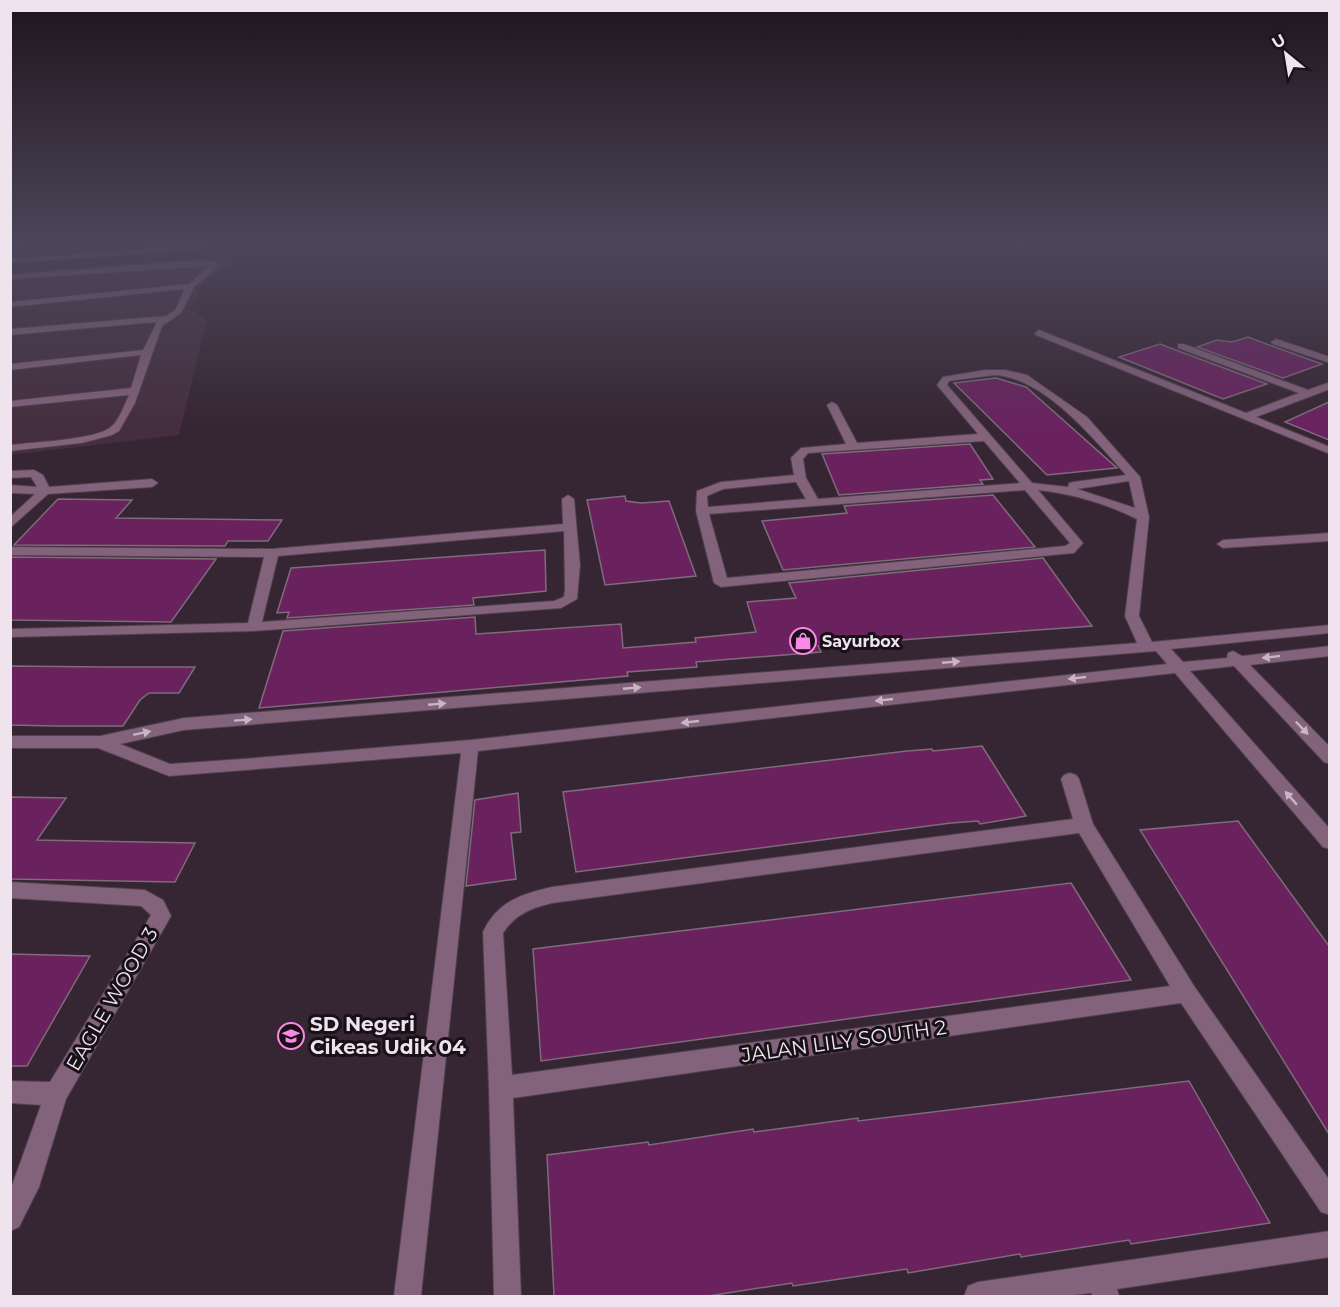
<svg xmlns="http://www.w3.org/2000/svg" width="1340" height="1307" font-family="Montserrat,sans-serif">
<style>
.built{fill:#442e3f}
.building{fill:#6a225f;stroke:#7f6b7a;stroke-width:1.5}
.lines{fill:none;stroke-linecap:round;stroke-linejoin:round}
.minor-casing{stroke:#50404c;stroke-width:2}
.minor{fill:#83627c;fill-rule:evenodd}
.oneway{fill:#c9b6c5}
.labels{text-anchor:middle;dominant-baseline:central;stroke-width:6;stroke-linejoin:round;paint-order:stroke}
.poi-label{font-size:16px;font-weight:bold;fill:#efe4ed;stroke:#181117;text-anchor:start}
.near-street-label{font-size:20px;fill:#efe4ed;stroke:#181117}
.near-poi-label{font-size:20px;font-weight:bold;fill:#efe4ed;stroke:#181117;text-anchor:start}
</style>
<rect width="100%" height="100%" fill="#362532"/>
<polygon class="built" points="246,254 201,285 190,309 207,320 179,435 11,455 11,272"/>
<g class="building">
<polygon points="1248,337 1272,346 1322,364 1283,378 1197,347 1217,340 1232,342"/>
<polygon points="1160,344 1181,352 1267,384 1223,399 1119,357"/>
<polygon points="996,378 1026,387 1117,468 1047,475 954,383"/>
<polygon points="1329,402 1329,440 1285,422"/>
<polygon points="970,444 993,479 980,480 983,484 839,495 822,454"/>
<polygon points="993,495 1035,547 783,570 762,521 847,513 844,506"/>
<polygon points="625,496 626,501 641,503 669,501 696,576 605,585 587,500"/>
<polygon points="58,499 132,500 116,518 282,520 268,541 228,541 225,546 14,545"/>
<polygon points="545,550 546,591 473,598 474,605 287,618 289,612 277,613 291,568"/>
<polygon points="10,557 216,559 171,622 10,620"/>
<polygon points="1043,558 1092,626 818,646 821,652 696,662 697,667 627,672 628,676 259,708 283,631 475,617 476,634 621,624 623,648 696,642 695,638 756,632 747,602 796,598 789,583"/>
<polygon points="10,666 105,667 195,667 179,693 149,693 140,700 123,726 55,726 10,725"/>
<polygon points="982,746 1026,816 980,824 978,821 951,823 576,872 563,792 907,751 932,749 933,751"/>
<polygon points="518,793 521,832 511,833 516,879 466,886 475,800"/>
<polygon points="10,797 66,798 37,840 195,843 175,882 10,879"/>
<polygon points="1238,821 1329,946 1329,1134 1140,830"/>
<polygon points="1071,883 1131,980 541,1061 533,949"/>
<polygon points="10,954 90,956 27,1066 10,1066"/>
<polygon points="1189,1081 1270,1223 1131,1244 1129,1240 1021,1257 1020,1254 908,1273 907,1269 793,1286 792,1283 708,1296 554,1296 547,1155 648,1142 649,1145 753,1129 754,1132 858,1118 858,1121"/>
</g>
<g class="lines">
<defs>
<g id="minor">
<polygon points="22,247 10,253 10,248"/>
<polygon points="172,247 207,247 203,249 10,263 10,259"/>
<path d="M 202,260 L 216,262 L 217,268 L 194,287 L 181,313 L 162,326 L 135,403 L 119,431 L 112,435 L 82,443 L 10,451 L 10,445 C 33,442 95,440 111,427 C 120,419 124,405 129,395 L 10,407 L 10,401 L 131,388 L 141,355 L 10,370 L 10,364 L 143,350 L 157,322 L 10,335 L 10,329 L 166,316 L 175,310 L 185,289 L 10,307 L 10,302 L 189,284 L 209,266 L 10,279 L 10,275 Z"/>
<polygon points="1039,330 1246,413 1299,393 1178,348 1178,344 1184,344 1308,390 1330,382 1330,389 1256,417 1330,447 1330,454 1036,335 1035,333"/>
<polygon points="1276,339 1330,357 1330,363 1273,344 1271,342"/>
<path d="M 985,370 L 1005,370 L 1027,375 L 1087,417 L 1140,477 L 1149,517 L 1139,616 L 1152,642 L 1330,625 L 1330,633 L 1171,649 L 1183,662 L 1227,658 L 1228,653 L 1233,651 L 1242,656 L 1330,646 L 1330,656 L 1250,665 L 1330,747 L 1330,764 L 1324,762 L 1234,666 L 1190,671 L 1330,829 L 1330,849 L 1323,847 L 1175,673 L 478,751 L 421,1296 L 394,1296 L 461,753 L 169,776 L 98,748 L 10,748 L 10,736 L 100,736 L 184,718 L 1137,643 L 1125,616 L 1137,519 C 1105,503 1073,494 1038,490 L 1083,543 L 1074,553 L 721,587 L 714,583 L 696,511 L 697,491 L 721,482 L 794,475 L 791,458 L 801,448 L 846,444 L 827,405 L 832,402 L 837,405 L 857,443 L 978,434 L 937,385 L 943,377 ZM 995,375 C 1045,378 1094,439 1126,475 L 1073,482 L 1069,483 L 1068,487 L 1032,483 L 947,385 L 949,381 L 956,380 ZM 984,441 L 1020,483 L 818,499 L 806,478 L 803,459 L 808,453 ZM 1129,481 L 1135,508 L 1077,489 ZM 796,482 L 806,499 L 708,507 L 707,496 L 723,489 ZM 1025,490 L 1070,543 L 1065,546 L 727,578 L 709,514 ZM 1156,651 L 1167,664 L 470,740 L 243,759 L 170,764 L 120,744 L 184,730 Z"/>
<polygon points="34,470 43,475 49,487 152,479 158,483 152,487 48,494 10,528 10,517 35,494 10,493 10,485 37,487 31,477 10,478 10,471"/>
<path d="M 568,495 L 574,499 L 580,565 L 577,599 L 561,608 L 254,631 L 10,637 L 10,629 L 248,623 L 264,557 L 10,555 L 10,547 L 272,549 L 563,524 L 562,499 ZM 564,531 L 565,590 L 564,597 L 554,601 L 262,622 L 278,556 Z"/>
<polygon points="1330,533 1330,541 1223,548 1217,544 1223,540"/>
<path d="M 1070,773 L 1076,775 L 1079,779 L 1093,824 L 1194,986 L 1330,1181 L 1330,1215 L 1321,1212 L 1181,1003 L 513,1098 L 521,1296 L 494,1296 L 489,1088 L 483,932 C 497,902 521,894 552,887 L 1073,819 L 1061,779 L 1064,775 ZM 1079,833 L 1170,986 L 512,1075 L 503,933 C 515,914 532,908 552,903 Z"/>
<polygon points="10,882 145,890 163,900 171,916 66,1099 39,1187 19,1227 10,1231 10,1191 41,1105 10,1103 10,1081 50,1082 151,915 141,906 10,898"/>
<polygon points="1330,1231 1330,1257 1117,1289 1119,1296 1093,1296 1091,1293 1065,1296 964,1296 968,1286 978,1282"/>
</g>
</defs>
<use href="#minor" class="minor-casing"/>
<use href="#minor" class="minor"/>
</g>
<defs><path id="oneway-solid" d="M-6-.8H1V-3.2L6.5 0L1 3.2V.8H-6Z" transform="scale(1.5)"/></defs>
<g class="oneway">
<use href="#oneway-solid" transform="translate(1271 657) rotate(174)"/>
<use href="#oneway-solid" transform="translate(951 662) rotate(-5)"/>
<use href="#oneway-solid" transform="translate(1077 678) rotate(174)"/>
<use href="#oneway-solid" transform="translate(632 688) rotate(-5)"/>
<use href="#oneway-solid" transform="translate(884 700) rotate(174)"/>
<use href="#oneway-solid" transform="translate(437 704) rotate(-5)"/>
<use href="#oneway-solid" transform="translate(243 720) rotate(-4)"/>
<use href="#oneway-solid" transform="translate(690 722) rotate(174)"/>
<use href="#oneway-solid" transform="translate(1302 728) rotate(46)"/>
<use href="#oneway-solid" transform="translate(142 733) rotate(-12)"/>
<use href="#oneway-solid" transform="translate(1291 798) rotate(-131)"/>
</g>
<linearGradient id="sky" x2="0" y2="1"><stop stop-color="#1e141c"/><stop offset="0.57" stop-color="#4c465a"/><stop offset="1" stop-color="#4c465a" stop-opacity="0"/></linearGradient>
<rect width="1340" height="430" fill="url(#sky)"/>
<defs>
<symbol id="shop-ring" viewBox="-11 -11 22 22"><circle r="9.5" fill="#181117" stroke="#fb87e6" stroke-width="1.5"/><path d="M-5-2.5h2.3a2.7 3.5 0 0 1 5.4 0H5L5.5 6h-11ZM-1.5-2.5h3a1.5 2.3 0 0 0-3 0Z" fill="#fb87e6"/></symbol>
<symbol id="school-ring" viewBox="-11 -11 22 22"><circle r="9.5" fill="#181117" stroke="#fb87e6" stroke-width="1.5"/><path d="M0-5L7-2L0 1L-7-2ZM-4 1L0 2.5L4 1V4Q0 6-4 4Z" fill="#fb87e6"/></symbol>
</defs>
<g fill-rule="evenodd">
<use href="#shop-ring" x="788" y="626" width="30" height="30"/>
<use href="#school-ring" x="276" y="1021" width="30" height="30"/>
</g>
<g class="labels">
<g class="poi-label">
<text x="822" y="641">Sayurbox</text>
</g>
<g class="near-street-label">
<text transform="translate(112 999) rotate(-60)">EAGLE WOOD 3</text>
<text transform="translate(844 1041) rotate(-8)">JALAN LILY SOUTH 2</text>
</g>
<g class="near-poi-label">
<text x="310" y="1024">SD Negeri<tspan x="310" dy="23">Cikeas Udik 04</tspan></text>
</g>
</g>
<rect width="1340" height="1307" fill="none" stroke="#efe4ed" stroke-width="24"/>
<g transform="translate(1286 54) rotate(330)" stroke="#181117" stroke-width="4.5" paint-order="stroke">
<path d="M0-4.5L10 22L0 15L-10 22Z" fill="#efe4ed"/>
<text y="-9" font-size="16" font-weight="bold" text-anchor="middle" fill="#efe4ed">U</text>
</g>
</svg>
